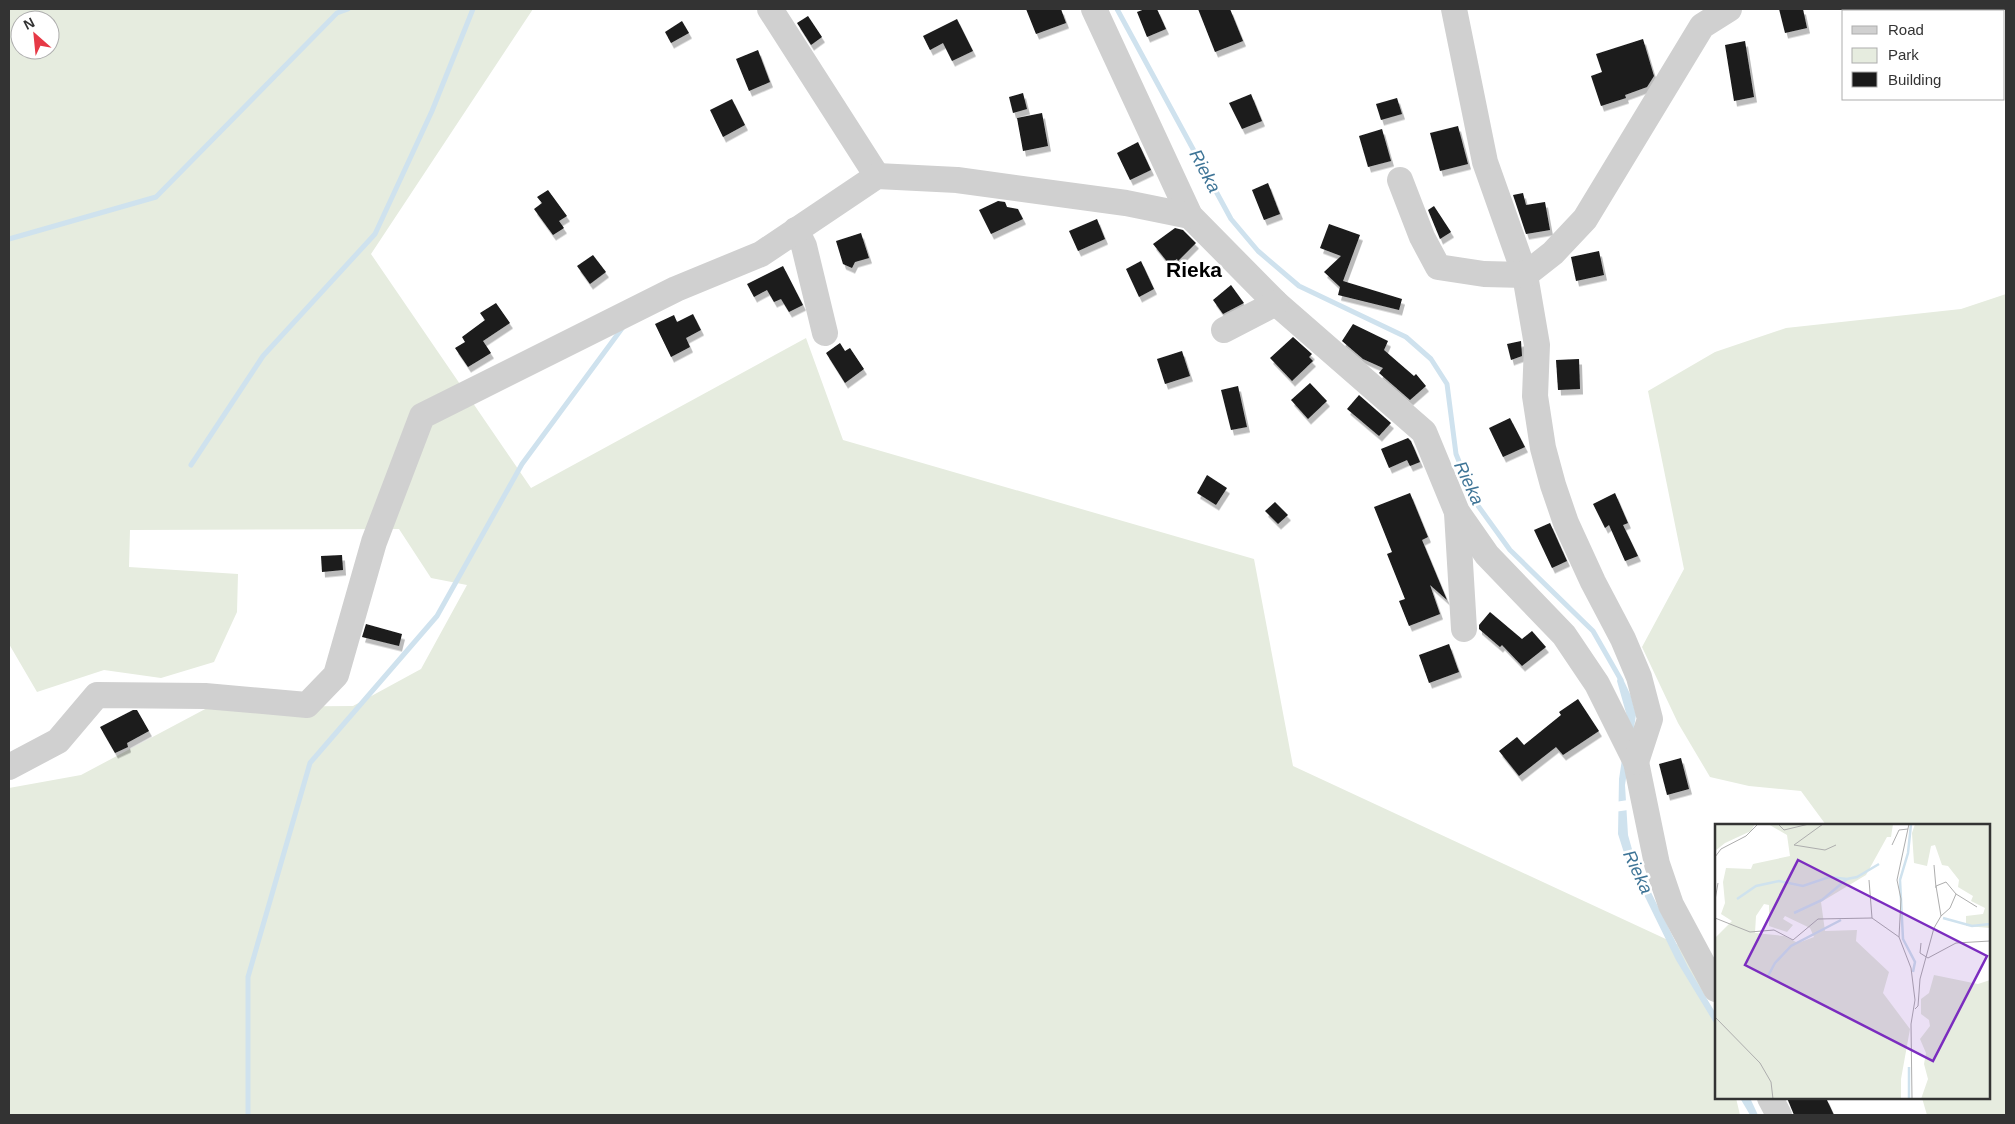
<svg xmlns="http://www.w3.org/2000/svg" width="2015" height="1124" font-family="Helvetica,sans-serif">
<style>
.green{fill:#e6ecdf;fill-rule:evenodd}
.water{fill:#cfe2ee}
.pier{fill:#fff}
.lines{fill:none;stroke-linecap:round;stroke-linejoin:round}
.stream{stroke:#cfe2ee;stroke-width:5}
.building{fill:#1a1a1a;filter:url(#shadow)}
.minor{stroke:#d0d0d0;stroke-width:26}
.labels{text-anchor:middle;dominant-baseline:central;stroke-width:5;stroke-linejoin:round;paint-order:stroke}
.water-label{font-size:18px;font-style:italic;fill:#3f7597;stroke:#fff}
.district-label{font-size:21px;font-weight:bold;fill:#000;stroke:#fff}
.inset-river{fill:none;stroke:#cfe2ee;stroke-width:2.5}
.inset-road{fill:none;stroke:#adadad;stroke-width:1}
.view{fill:#7b2cbf;fill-opacity:0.15;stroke:#7b2cbf;stroke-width:2.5}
.inset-edge{fill:none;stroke:#333;stroke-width:2.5}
</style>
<defs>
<filter id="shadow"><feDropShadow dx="3" dy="5.5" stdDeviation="0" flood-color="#0004"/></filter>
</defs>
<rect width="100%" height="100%" fill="#fff"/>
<g class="green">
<path d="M 9,9 L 533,9 L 371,254 L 531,488 L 806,338 L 843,440 L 1254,559 L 1293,766 L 1683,947 L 1716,1021 L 1716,1098 L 1736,1098 L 1740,1115 L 9,1115 L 9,788 L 81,775 L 209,707 L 353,706 L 421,669 L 467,585 L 431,578 L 399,529 L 130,530 L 129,567 L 238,574 L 237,612 L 214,662 L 161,678 L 104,670 L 37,692 L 9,644 ZM 20,20 L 50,20 L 50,50 L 20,50 Z"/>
<polygon points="2006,294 2006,1115 1927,1115 1922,1098 1989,1098 1989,825 1826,825 1801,791 1749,786 1710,777 1678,723 1642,647 1684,569 1648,391 1715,352 1786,328 1961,309"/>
</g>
<g class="water">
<polygon points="1619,674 1623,679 1631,696 1636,715 1625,785 1628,835 1635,860 1688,967 1716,1014 1716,1026 1676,960 1625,856 1618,834 1619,779 1628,720 1617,681"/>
<polygon points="1740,1098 1750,1098 1758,1115 1750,1115"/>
</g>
<polygon class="pier" points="1628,800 1628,810 1614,812 1615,802"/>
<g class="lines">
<g class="stream">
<polyline points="1117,9 1231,219 1258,251 1299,286 1406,337 1431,359 1447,384 1456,454 1476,503 1510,550 1593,631 1621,680"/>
<polyline points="9,239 156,197 337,13 348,9"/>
<polyline points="191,465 263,356 375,234 432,111 473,9"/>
<polyline points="248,1115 248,977 310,763 437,616 522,464 623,327"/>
</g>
</g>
<g class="building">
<polygon points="1026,9 1061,9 1066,23 1036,34"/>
<polygon points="1145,9 1157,9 1166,29 1147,37 1137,12"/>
<polygon points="1198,9 1230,9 1243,41 1215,52"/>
<polygon points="1779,9 1803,9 1807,28 1785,33"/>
<polygon points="808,16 822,37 811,45 797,23"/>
<polygon points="957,19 973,51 952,61 943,43 930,50 923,36"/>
<polygon points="682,21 689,33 671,43 665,32"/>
<polygon points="1643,39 1654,76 1647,87 1625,95 1626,98 1601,106 1591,76 1602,72 1596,54"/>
<polygon points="1745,41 1754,97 1734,101 1725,45"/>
<polygon points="758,50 770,82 749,91 736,59"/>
<polygon points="1023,93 1027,109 1013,113 1009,97"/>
<polygon points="1251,94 1262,121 1242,129 1229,103"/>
<polygon points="1397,98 1402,114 1381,120 1376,104"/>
<polygon points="732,99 745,125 723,137 710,110"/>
<polygon points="1042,113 1048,146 1023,151 1017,118"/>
<polygon points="1458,126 1468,164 1440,171 1430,133"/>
<polygon points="1382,129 1391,161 1368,167 1359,136"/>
<polygon points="1138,142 1151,170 1130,180 1117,153"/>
<polygon points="1268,183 1280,214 1264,220 1252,190"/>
<polygon points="548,190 567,216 559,221 564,228 553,235 534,209 542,203 537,197"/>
<polygon points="1523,193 1526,205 1545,202 1550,230 1526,234 1513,195"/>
<polygon points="998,201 1005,202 1007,207 1018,209 1023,219 991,234 979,210"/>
<polygon points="1434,206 1451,232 1440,239 1428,210"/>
<polygon points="1097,219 1105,239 1078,251 1069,231"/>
<polygon points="1329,224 1360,235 1343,281 1402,299 1399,310 1338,295 1340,287 1324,272 1341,256 1320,248"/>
<polygon points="1175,228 1183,230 1196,243 1178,261 1177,259 1169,264 1153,244"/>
<polygon points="861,233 869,258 855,262 852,268 843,264 836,241"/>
<polygon points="1599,251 1604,275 1576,281 1571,257"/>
<polygon points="593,255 606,272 590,284 577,266"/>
<polygon points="1141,261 1154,289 1139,297 1126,269"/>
<polygon points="783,266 803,305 789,312 781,299 774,302 767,290 754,297 747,284"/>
<polygon points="1231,285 1244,303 1223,314 1213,300"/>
<polygon points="496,303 510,323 483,341 491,353 468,367 455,348 465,342 462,337 485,320 480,313"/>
<polygon points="693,314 701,330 686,338 690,347 671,357 655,324 674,315 677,322"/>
<polygon points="1353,324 1388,341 1384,350 1414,376 1416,374 1426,386 1410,400 1379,373 1383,368 1363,359 1342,341"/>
<polygon points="1293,337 1312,354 1309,357 1313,361 1292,381 1270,358"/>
<polygon points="1521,341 1522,356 1511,360 1507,344"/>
<polygon points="840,343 845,351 850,348 864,369 845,383 826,353"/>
<polygon points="1182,351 1190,376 1165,384 1157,359"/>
<polygon points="1579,359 1580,389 1558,390 1556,360"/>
<polygon points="1310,383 1327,401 1308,419 1291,400"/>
<polygon points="1238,386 1247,427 1231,430 1221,390"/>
<polygon points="1359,395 1391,423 1379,436 1347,409"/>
<polygon points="1510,418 1525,447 1503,457 1489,428"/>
<polygon points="1408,438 1411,441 1420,462 1410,466 1407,460 1389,468 1381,449"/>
<polygon points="1207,475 1227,488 1216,505 1197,493"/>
<polygon points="1410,493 1428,537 1422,540 1447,600 1430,585 1440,614 1409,626 1399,601 1405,599 1387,554 1392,552 1374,507"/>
<polygon points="1615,493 1628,523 1623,525 1638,556 1625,561 1609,525 1605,528 1593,504"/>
<polygon points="1275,502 1288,515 1278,524 1265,511"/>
<polygon points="1550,523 1567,561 1552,568 1534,530"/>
<polygon points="342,555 343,570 322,572 321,556"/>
<polygon points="1490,612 1522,639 1532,631 1546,647 1522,666 1502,645 1500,647 1479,629 1479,625"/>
<polygon points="366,624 402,634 399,646 362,637"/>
<polygon points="1449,644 1459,672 1429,683 1419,655"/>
<polygon points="1578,699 1599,731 1563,755 1556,747 1519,776 1499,751 1517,737 1524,745 1561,715 1559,712"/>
<polygon points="133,710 137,710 149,731 127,743 128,747 115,753 100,727"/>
<polygon points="1681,758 1689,789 1667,795 1659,764"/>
<polygon points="1787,1098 1826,1098 1834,1115 1794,1115"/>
</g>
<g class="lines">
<g class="minor">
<polyline points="770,9 877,176"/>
<polyline points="1094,9 1190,216 1276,303 1424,432 1457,512 1487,555 1564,635 1597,684 1636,762 1657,864 1671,905 1716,989"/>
<polyline points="1454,9 1485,162 1525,275 1537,345 1535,396 1543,448 1553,485 1566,523 1593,582 1623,639 1639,677 1650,719 1636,762"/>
<polyline points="1400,180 1422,237 1438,267 1484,274 1525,275 1553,253 1585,219 1702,26 1729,9"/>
<polyline points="796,230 804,246 825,333"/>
<polyline points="1224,330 1276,303"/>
<polyline points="1457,513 1464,629"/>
<polyline points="9,767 58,741 97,695 205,696 307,705 336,675 374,542 422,416 676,289 761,254 877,176 957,180 1126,203 1190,216"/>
<polyline points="1770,1098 1779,1115"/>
</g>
</g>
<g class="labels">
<g class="water-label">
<text transform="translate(1205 171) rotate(62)">Rieka</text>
<text transform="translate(1469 483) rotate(65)">Rieka</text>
<text transform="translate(1638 872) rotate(65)">Rieka</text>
</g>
<g class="district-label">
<text x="1194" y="269">Rieka</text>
</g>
</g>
<g transform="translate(1715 824)">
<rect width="275" height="275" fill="#fff"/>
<path d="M 0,0 L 40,0 L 36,7 L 10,19 L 0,27 ZM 53,0 L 178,0 L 176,13 L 172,13 L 151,51 L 106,78 L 110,107 L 142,106 L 141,117 L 174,148 L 168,169 L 195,205 L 186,255 L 186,275 L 0,275 L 0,114 L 17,97 L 6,90 L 10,79 L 8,58 L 11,44 L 36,45 L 38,40 L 75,32 L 72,11 ZM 49,80 L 54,81 L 54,102 L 72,108 L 78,101 L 68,95 L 70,92 L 95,104 L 99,113 L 83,119 L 69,112 L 40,109 L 41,92 ZM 200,0 L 275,0 L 275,104 L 251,102 L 251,92 L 268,90 L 270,84 L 256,77 L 258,72 L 243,63 L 244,56 L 233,42 L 227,41 L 220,21 L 216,22 L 212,42 L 199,39 L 197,9 ZM 219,151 L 263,160 L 275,156 L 275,275 L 206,275 L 213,255 L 209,240 L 211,229 L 205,215 L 215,202 L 214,196 L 206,190 L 206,175 L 214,169 Z" fill="#e6ecdf" fill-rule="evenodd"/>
<path class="inset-river" d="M 196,0 L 193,29 L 185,56 L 188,115 L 200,138 L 198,148M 22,75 L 41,62 L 64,57 L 88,62 L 114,53 L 132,55M 79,89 L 107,76 L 132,55 L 142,53 L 164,40M 228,94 L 257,102 L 275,100M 53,152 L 60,139 L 76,122 L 126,96M 194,275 L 194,243"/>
<path class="inset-road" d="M 63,0 L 69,6 L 94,0M 108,0 L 79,21 L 110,26 L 121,21M 194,0 L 182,56 L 186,75 L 184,113 L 196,144 L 200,176 L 196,200 L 197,275M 177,21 L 184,6 L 193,5M 0,33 L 6,25 L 31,12 L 43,0M 219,41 L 221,64M 154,56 L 157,94M 0,76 L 3,59M 226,92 L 235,84 L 241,70M 0,94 L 35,108 L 59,106 L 78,116 L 103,95 L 157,94 L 184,113M 206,119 L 205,129 L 213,134 L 241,119 L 275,117M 200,185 L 203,182 L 205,155 L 219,104 L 226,92 L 221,62 L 231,58 L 241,70 L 262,83M 0,193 L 45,239 L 56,258 L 58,275"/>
<path class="view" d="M 83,36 L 272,132 L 218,237 L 30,141 Z"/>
<rect width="275" height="275" class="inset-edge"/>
</g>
<rect width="2015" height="1124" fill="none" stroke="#333333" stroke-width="20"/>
<rect x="1842" y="10" width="162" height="90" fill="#ffffff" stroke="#adadad"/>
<rect x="1852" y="26" width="25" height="8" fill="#d0d0d0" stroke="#adadad"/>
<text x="1888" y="35" font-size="15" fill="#333333">Road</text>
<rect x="1852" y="48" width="25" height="15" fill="#e6ecdf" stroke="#adadad"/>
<text x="1888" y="60" font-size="15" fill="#333333">Park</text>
<rect x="1852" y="72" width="25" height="15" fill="#1a1a1a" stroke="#adadad"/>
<text x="1888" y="85" font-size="15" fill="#333333">Building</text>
<g transform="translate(35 35) rotate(333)"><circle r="24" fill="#ffffff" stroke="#adadad"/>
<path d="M0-4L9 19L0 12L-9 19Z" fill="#e63946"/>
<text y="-8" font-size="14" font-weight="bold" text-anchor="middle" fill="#333333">N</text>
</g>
</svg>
